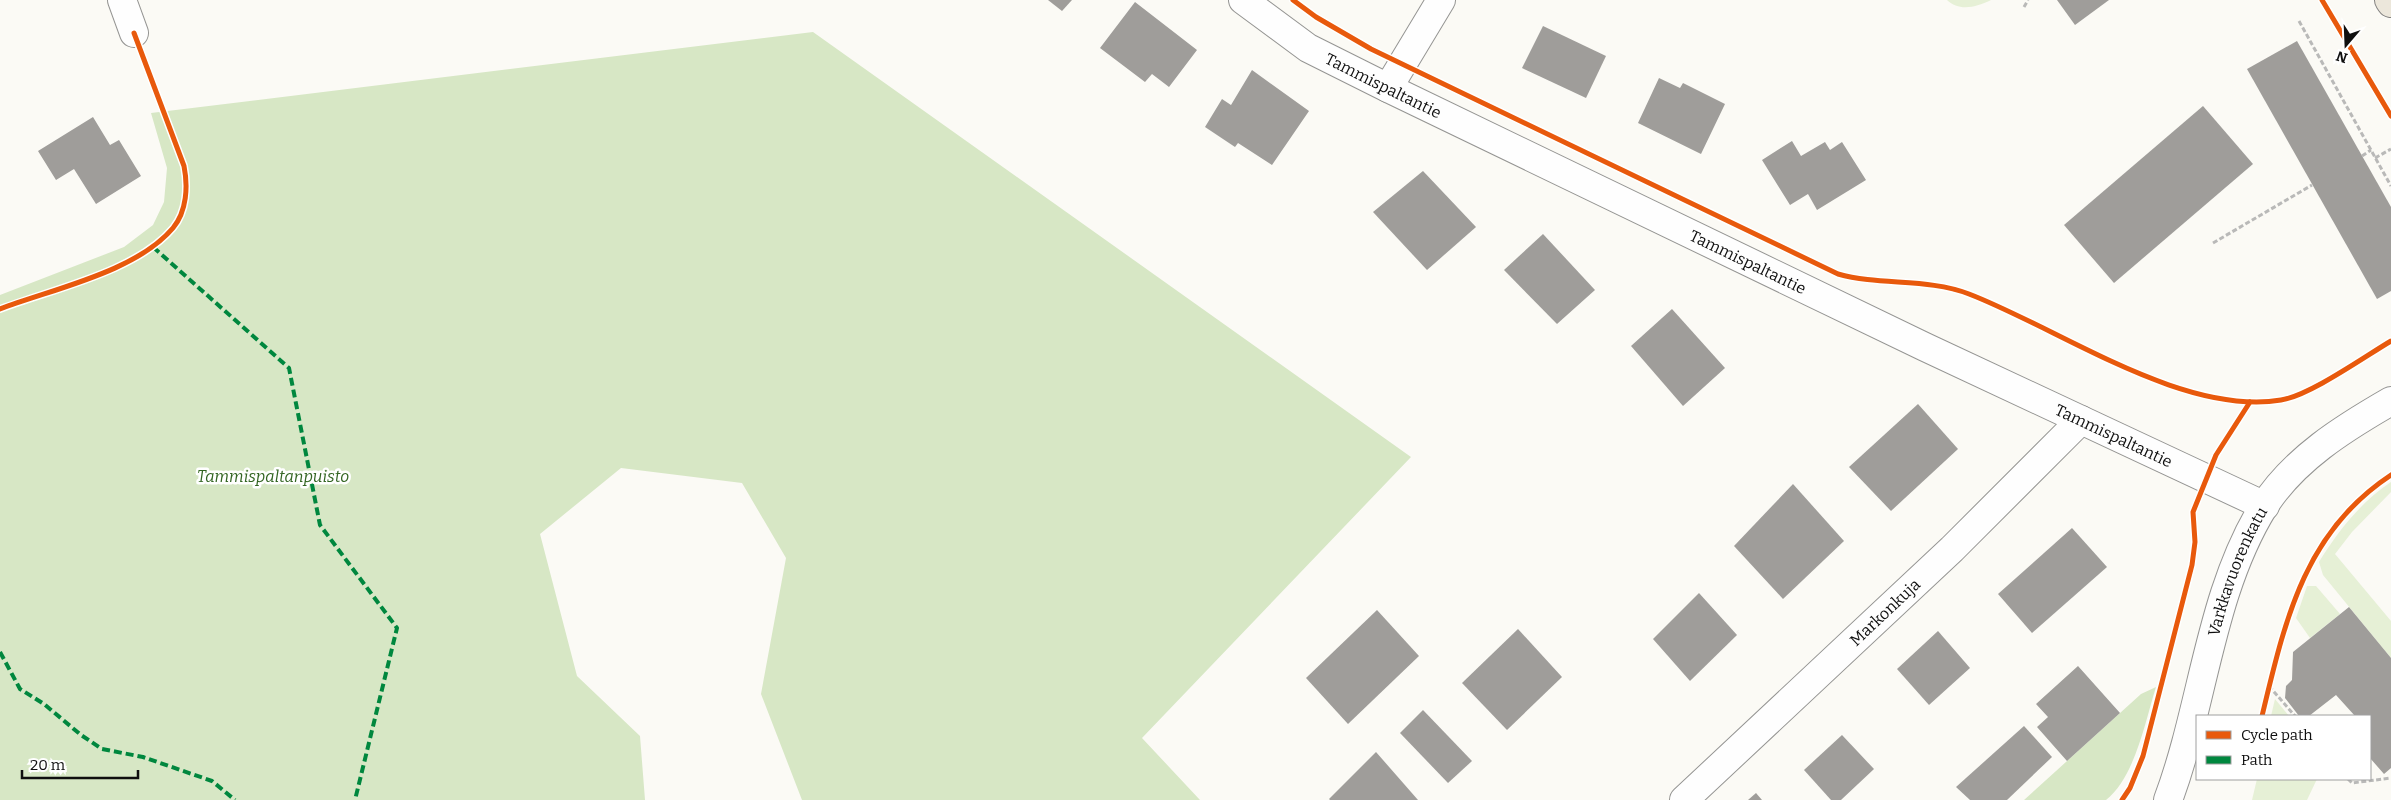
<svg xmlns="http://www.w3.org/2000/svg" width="2391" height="800" font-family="Bitter,serif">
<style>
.green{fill:#e6f0d6}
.forest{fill:#d7e7c5}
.building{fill:#9f9d9a}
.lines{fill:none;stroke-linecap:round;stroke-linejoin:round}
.minor-casing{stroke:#959593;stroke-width:30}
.major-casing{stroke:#838280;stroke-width:30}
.path{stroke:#b9b9b8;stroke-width:3;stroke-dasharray:5 2.5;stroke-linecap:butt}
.minor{stroke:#fefefe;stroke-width:28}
.major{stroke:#ece7db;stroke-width:28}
.quiet{stroke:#00873e;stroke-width:4;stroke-dasharray:8 4;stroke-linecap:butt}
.cycleway-casing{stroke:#fff;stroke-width:8}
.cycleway{stroke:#e8590c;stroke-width:5}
.labels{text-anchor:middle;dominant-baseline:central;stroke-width:5;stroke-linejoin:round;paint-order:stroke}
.street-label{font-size:16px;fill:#0f0f0f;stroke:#fff}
.park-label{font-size:16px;font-style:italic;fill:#336522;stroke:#fff}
</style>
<rect width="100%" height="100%" fill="#fbfaf5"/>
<g class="green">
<path d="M 1947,0 L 1991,0 C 1977,7 1959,12 1947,0 Z"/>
<path d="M 2391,482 L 2391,492 L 2352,532 L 2335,554 L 2391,621 L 2391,658 L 2323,575 L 2319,562 C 2338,531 2361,502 2391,482 Z"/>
<polygon points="2307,586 2316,586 2340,614 2310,638 2296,618"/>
<polygon points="2275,699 2289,716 2271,716"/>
<polygon points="2257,779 2317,779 2307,800 2252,800"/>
</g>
<g class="forest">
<polygon points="813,32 1411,457 1142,738 1200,800 802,800 761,694 786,558 742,483 621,468 540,534 577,676 640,736 645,800 0,800 0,295 124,247 153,225 164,202 167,168 151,113"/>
<path d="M 2156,687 C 2145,722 2135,777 2106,800 L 2024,800 L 2141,694 Z"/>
</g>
<g class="building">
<polygon points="1048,0 1072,0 1062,11"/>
<polygon points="2057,0 2109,0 2075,25"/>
<polygon points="1135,2 1197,50 1169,87 1152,74 1145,82 1100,48"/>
<polygon points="1543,26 1606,56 1586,98 1522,68"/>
<polygon points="2297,41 2391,207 2391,291 2377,299 2247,69"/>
<polygon points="1252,70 1309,111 1272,165 1238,143 1235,147 1205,127 1222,99 1231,105"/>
<polygon points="1659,78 1680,88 1683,83 1725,104 1701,154 1638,123"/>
<polygon points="2203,106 2253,164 2114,283 2064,225"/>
<polygon points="93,117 110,145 119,140 141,176 96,204 74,169 56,180 38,151"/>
<polygon points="1792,141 1801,156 1825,142 1830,150 1842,142 1866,180 1817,210 1808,194 1790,205 1762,160"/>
<polygon points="1423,171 1476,227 1427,270 1373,212"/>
<polygon points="1543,234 1595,290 1557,324 1504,270"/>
<polygon points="1672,309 1725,368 1683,406 1631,346"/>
<polygon points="1918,404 1958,449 1891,511 1849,467"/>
<polygon points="1793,484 1844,541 1783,599 1734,546"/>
<polygon points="2072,528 2107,567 2032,633 1998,594"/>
<polygon points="1699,593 1737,635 1690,681 1653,639"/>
<polygon points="2349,607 2391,658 2391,768 2384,774 2370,758 2370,716 2355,716 2336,695 2309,716 2299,716 2285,698 2286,686 2292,680 2293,652"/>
<polygon points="1377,610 1419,656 1348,724 1306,678"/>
<polygon points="1518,629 1562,677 1507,730 1462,683"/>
<polygon points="1938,631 1970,668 1929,705 1897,669"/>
<polygon points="2078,666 2120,713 2067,761 2037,727 2048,717 2036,704"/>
<polygon points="1423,710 1472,761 1448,783 1400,733"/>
<polygon points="2024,726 2052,757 2007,800 1970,800 1956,787"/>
<polygon points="1842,735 1874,769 1841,800 1831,800 1804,770"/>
<polygon points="1376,752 1418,800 1330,800 1329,799"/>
<polygon points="1756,793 1762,800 1748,800"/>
</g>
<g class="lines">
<defs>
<g id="minor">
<polyline points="122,0 134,33"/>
<path id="s1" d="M 1243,0 L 1308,48 L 1388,88 L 1925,347 L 2265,506"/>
<polyline points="1388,88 1441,0"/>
<path id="s2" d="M 1684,800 L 1952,549 L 2081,420"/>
<path id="s3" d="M 2168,800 C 2204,704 2209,595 2264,506 C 2294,459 2344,428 2391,401"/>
</g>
<polyline id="major" points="2389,0 2391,3"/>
</defs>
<use href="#minor" class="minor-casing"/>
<use href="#major" class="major-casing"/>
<g class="path">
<polyline points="2024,7 2028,0"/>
<polyline points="2299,21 2391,186"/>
<polyline points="2362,156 2371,150"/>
<polyline points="2375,158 2391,149"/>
<polyline points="2213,243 2312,185"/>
<polyline points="2269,686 2295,716"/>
<polyline points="2348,779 2352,783 2391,778"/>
</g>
<use href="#minor" class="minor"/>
<use href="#major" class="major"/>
<g class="quiet">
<polyline points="153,247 289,368 320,525 397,628 355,800"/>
<polyline points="0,652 20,689 44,704 81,735 102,749 143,757 212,781 235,800"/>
</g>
<defs>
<g id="cycleway">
<path d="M 1293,0 L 1316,17 L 1371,49 L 1838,274 C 1880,286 1928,278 1969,294 C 2060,329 2182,416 2281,400 C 2309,396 2364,357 2391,341"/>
<polyline points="2322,0 2391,116"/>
<path d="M 0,309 C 52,289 136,272 173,228 C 187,211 188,186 184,166 L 134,33"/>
<path d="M 2262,716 C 2285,621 2304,532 2391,475"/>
<polyline points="2122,800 2130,788 2143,756 2192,565 2195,542 2193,512 2216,455 2250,402"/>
</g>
</defs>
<use href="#cycleway" class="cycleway-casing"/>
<use href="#cycleway" class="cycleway"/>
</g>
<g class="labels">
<g class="street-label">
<text stroke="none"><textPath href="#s1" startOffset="165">Tammispaltantie</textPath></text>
<text stroke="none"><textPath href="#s1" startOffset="570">Tammispaltantie</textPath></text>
<text stroke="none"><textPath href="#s1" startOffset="975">Tammispaltantie</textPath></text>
<text stroke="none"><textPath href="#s3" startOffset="239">Varkkavuorenkatu</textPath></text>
<text stroke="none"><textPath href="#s2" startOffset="275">Markonkuja</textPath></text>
</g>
<g class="park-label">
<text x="273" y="476">Tammispaltanpuisto</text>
</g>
</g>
<rect x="2196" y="715" width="175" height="65" fill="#ffffff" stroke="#9f9f9f"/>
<rect x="2206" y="731" width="25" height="8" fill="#e8590c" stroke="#9f9f9f"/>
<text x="2241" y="740" font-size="15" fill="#0f0f0f">Cycle path</text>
<rect x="2206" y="756" width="25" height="8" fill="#00873e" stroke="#9f9f9f"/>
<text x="2241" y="765" font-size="15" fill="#0f0f0f">Path</text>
<g transform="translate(2346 45) rotate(199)" stroke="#ffffff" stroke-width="4" paint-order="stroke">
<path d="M0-4L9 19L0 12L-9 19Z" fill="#0f0f0f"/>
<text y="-8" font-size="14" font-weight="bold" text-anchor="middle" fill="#0f0f0f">N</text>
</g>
<path d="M22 770v8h116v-8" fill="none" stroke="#0f0f0f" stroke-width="2.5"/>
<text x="30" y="770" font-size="15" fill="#0f0f0f" stroke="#ffffff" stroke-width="4" paint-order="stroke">20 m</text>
</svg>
